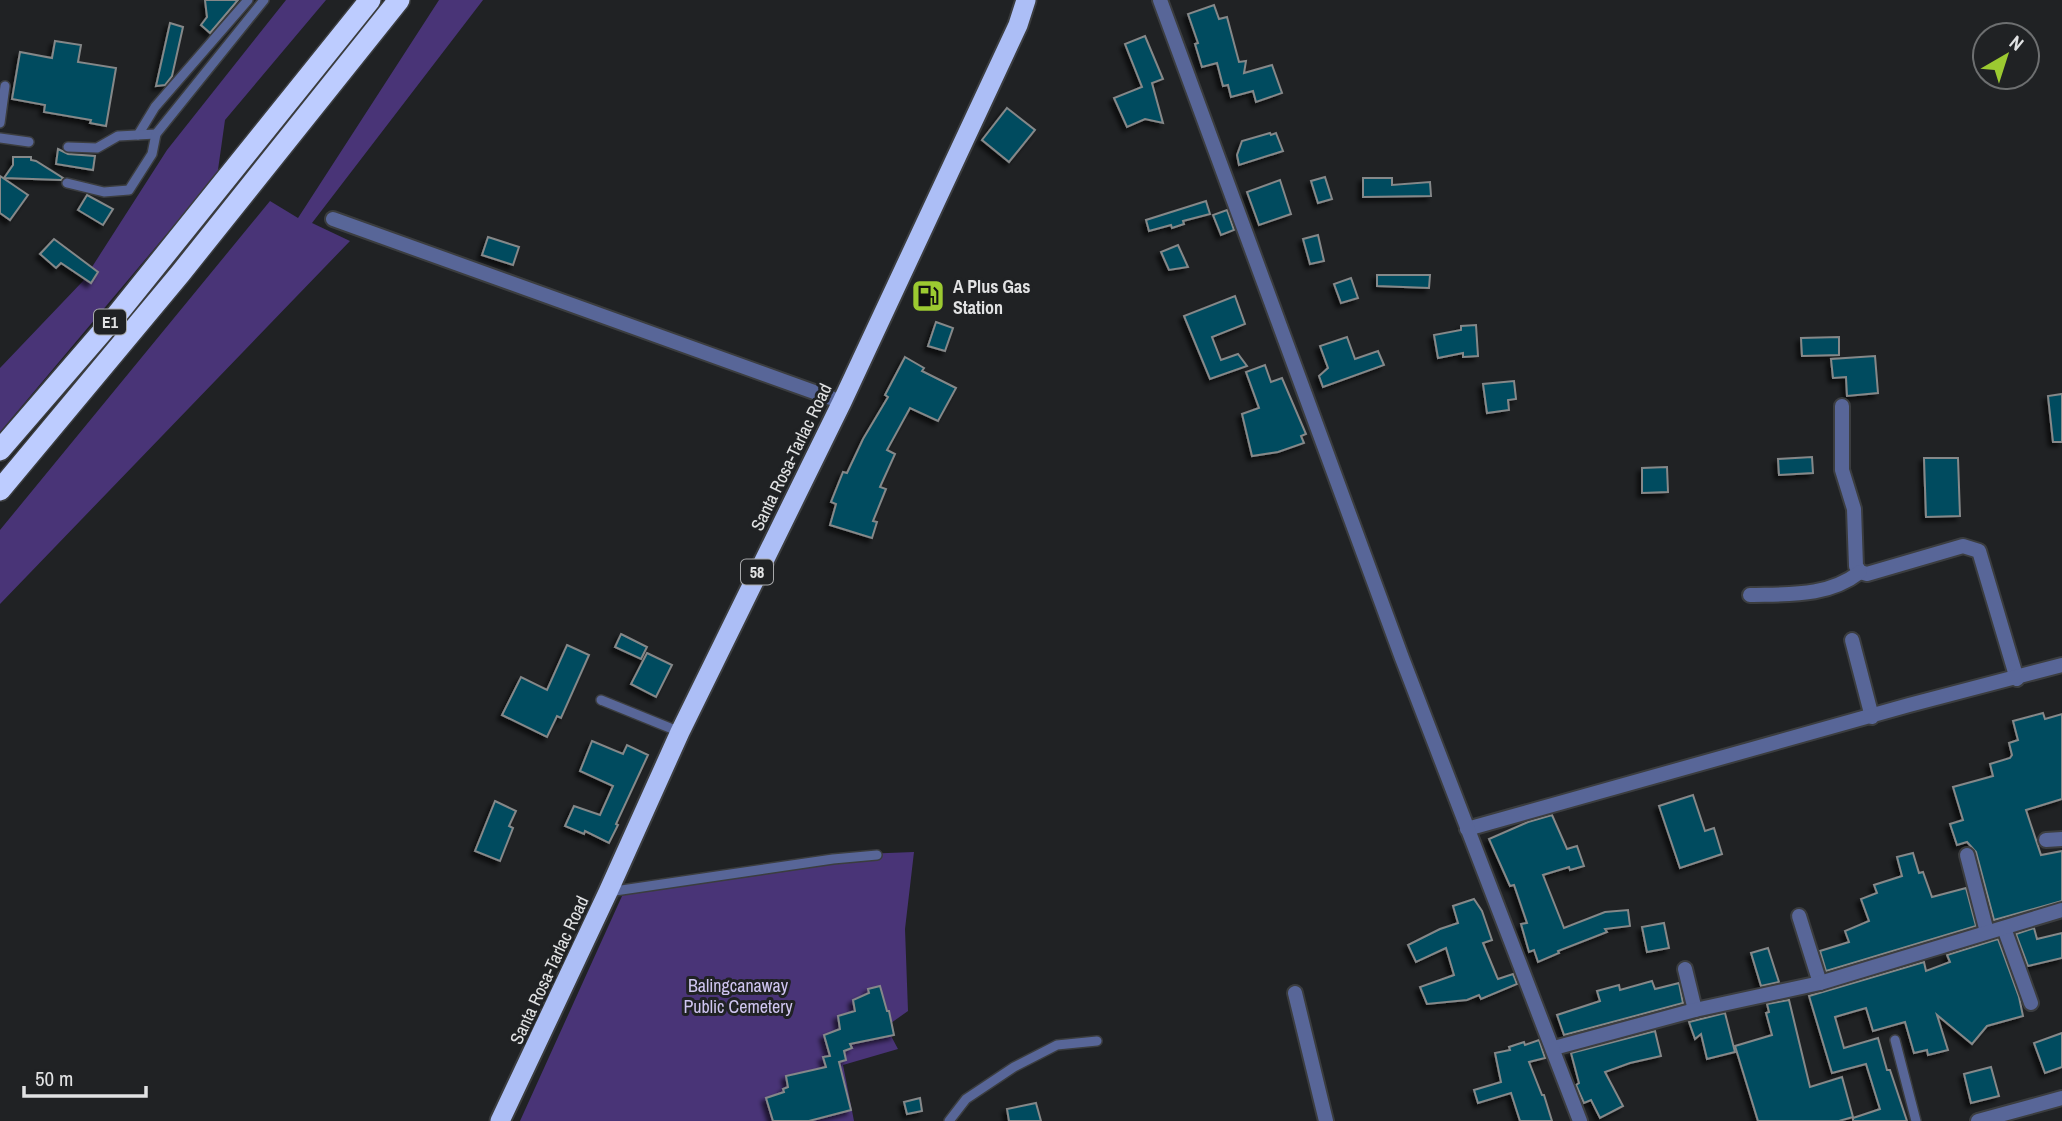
<svg xmlns="http://www.w3.org/2000/svg" width="2062" height="1121" font-family="'Archivo Narrow',sans-serif">
<style>
.green{fill:#493477}
.building{fill:#004c5f;stroke:#858889;stroke-width:2;filter:url(#shadow)}
.lines{fill:none;stroke-linecap:round;stroke-linejoin:round}
.service-casing{stroke:#3b3d3f;stroke-width:12}
.minor-casing{stroke:#3b3d3f;stroke-width:18}
.tertiary-casing{stroke:#3b3d3f;stroke-width:18}
.trunk-casing{stroke:#3b3d3f;stroke-width:23}
.motorway-casing{stroke:#3b3d3f;stroke-width:24}
.service{stroke:#586698;stroke-width:9}
.minor{stroke:#586698;stroke-width:14}
.tertiary{stroke:#586698;stroke-width:14}
.trunk{stroke:#acbef6;stroke-width:19}
.motorway{stroke:#bdccff;stroke-width:21}
.labels{text-anchor:middle;dominant-baseline:central;stroke-width:6;stroke-linejoin:round;paint-order:stroke}
.shield{fill:#202224;stroke:#a7a8aa;stroke-width:2}
.shield-label{font-size:16px;font-weight:bold;fill:#e1e2e3}
.poi-label{font-size:18px;font-weight:bold;fill:#e1e2e3;stroke:#202224;text-anchor:start}
.street-label{font-size:18px;fill:#e1e2e3;stroke:#202224}
.park-label{font-size:18px;fill:#d0c6f1;stroke:#202224}
</style>
<defs>
<filter id="shadow"><feDropShadow dx="-4" dy="4" stdDeviation="2" flood-color="#0009"/></filter>
</defs>
<rect width="100%" height="100%" fill="#202224"/>
<g class="green">
<polygon points="286,0 326,0 225,120 216,184 165,236 0,432 0,368 83,281 167,150"/>
<polygon points="439,0 483,0 312,223 350,241 0,604 0,530 270,201 298,218"/>
<polygon points="914,852 905,929 908,1011 891,1023 890,1034 898,1049 843,1065 854,1121 520,1121 627,885 836,855"/>
</g>
<g class="building">
<polygon points="205,0 238,0 210,33 201,25 207,17"/>
<polygon points="1214,5 1219,19 1227,17 1239,62 1246,61 1244,73 1272,65 1282,93 1256,102 1253,91 1231,97 1228,85 1223,86 1217,63 1202,67 1195,44 1198,43 1188,14"/>
<polygon points="170,23 183,27 172,76 165,85 156,86"/>
<polygon points="1145,36 1163,79 1152,83 1163,123 1145,119 1127,127 1114,98 1142,87 1125,44"/>
<polygon points="55,41 81,45 78,62 116,68 106,126 90,123 91,120 44,112 45,105 12,99 20,52 52,58"/>
<polygon points="1007,108 1035,130 1009,162 982,140"/>
<polygon points="1270,133 1271,135 1276,133 1283,151 1239,165 1237,155 1242,141"/>
<polygon points="58,149 68,154 95,156 93,170 56,164"/>
<polygon points="13,157 31,157 31,160 36,161 63,178 61,180 4,178 13,165"/>
<polygon points="0,176 28,195 10,220 0,213"/>
<polygon points="1325,177 1332,199 1318,203 1311,181"/>
<polygon points="1363,178 1392,178 1392,185 1430,182 1431,196 1363,197"/>
<polygon points="1280,180 1291,214 1259,225 1247,192"/>
<polygon points="87,195 113,209 103,225 78,210"/>
<polygon points="1206,201 1210,214 1183,221 1184,224 1172,228 1171,225 1149,231 1146,220"/>
<polygon points="1227,210 1234,230 1221,235 1213,215"/>
<polygon points="1318,235 1324,261 1310,264 1303,239"/>
<polygon points="488,237 519,247 513,265 482,255"/>
<polygon points="54,239 98,272 91,283 61,263 56,268 40,254"/>
<polygon points="1178,245 1188,267 1169,270 1161,252"/>
<polygon points="1377,275 1430,275 1429,288 1377,286"/>
<polygon points="1351,278 1358,298 1341,303 1334,284"/>
<polygon points="925,287 937,292 932,304 919,299"/>
<polygon points="1235,296 1245,324 1212,337 1221,360 1238,354 1247,366 1210,379 1184,316"/>
<polygon points="936,322 953,328 945,351 928,346"/>
<polygon points="1476,325 1478,356 1463,357 1463,353 1438,358 1434,335 1461,330 1461,326"/>
<polygon points="1347,337 1355,359 1378,351 1384,365 1323,387 1319,376 1328,368 1320,346"/>
<polygon points="1839,337 1839,355 1802,356 1801,338"/>
<polygon points="1875,356 1878,393 1847,396 1846,377 1833,378 1831,359"/>
<polygon points="905,357 924,368 922,371 956,388 938,421 910,408 887,450 895,454 880,487 886,489 873,521 877,522 872,538 830,525 836,504 831,502 843,472 847,473 863,439 888,397 885,395"/>
<polygon points="1265,365 1271,382 1282,378 1306,434 1301,436 1304,443 1278,452 1252,456 1242,414 1259,408 1246,372"/>
<polygon points="1514,381 1516,399 1508,400 1509,410 1487,413 1483,384"/>
<polygon points="2062,394 2062,442 2053,442 2048,396"/>
<polygon points="1812,457 1813,473 1779,475 1778,459"/>
<polygon points="1924,458 1958,458 1960,516 1926,517"/>
<polygon points="1667,467 1668,492 1642,493 1642,468"/>
<polygon points="621,634 647,647 641,659 615,647"/>
<polygon points="567,645 589,655 561,718 557,716 547,737 502,715 521,677 547,690"/>
<polygon points="647,653 672,665 656,697 631,684"/>
<polygon points="2043,713 2045,719 2062,714 2062,799 2026,810 2041,855 2062,851 2062,901 1994,920 1976,852 1967,842 1957,845 1950,824 1963,820 1953,787 1993,776 1990,764 2010,758 2012,755 2009,743 2018,740 2013,721"/>
<polygon points="592,741 623,754 627,745 648,755 616,824 618,825 609,843 585,831 584,834 565,826 574,806 600,815 613,786 580,771"/>
<polygon points="1693,795 1705,831 1714,828 1722,854 1680,868 1659,806"/>
<polygon points="495,801 516,811 509,826 513,828 500,861 475,851"/>
<polygon points="1552,815 1567,849 1577,846 1584,866 1570,870 1569,867 1543,875 1564,928 1605,912 1628,910 1630,926 1605,929 1607,932 1558,951 1559,953 1538,962 1534,950 1529,952 1521,924 1527,923 1514,885 1510,886 1489,839 1528,822"/>
<polygon points="1913,853 1919,873 1923,872 1932,897 1966,888 1976,926 1826,971 1820,951 1849,942 1845,931 1869,921 1861,899 1877,893 1874,885 1902,876 1897,857"/>
<polygon points="1474,899 1482,911 1492,940 1483,943 1497,977 1498,979 1513,974 1517,984 1481,999 1479,995 1467,1000 1427,1004 1420,987 1454,975 1446,948 1416,962 1408,945 1440,929 1458,923 1453,906"/>
<polygon points="1664,923 1669,948 1647,952 1642,927"/>
<polygon points="2034,928 2037,939 2062,933 2062,958 2028,966 2016,934"/>
<polygon points="1998,939 2019,997 2023,1016 1987,1026 1972,1044 1937,1015 1948,1050 1928,1055 1927,1050 1914,1053 1905,1022 1873,1031 1866,1008 1835,1017 1844,1048 1878,1038 1887,1070 1890,1070 1907,1121 1853,1121 1853,1118 1880,1109 1866,1064 1832,1073 1809,996 1924,962 1926,971 1950,962 1947,955"/>
<polygon points="1768,948 1779,982 1761,986 1751,953"/>
<polygon points="1652,981 1655,989 1679,983 1683,1003 1564,1035 1557,1015 1600,1001 1597,991 1619,985 1620,990"/>
<polygon points="880,986 887,1011 889,1011 894,1035 850,1044 852,1048 844,1051 846,1060 839,1062 851,1110 809,1121 773,1121 766,1098 784,1092 783,1089 788,1087 786,1076 826,1067 823,1057 830,1056 824,1035 840,1029 838,1016 855,1011 853,1000 869,993 868,989"/>
<polygon points="1789,1000 1810,1087 1842,1077 1853,1117 1839,1121 1758,1121 1735,1046 1772,1035 1766,1013 1769,1012 1767,1004"/>
<polygon points="1725,1013 1735,1052 1707,1059 1701,1034 1695,1039 1689,1022"/>
<polygon points="1655,1031 1661,1056 1630,1063 1605,1072 1623,1106 1600,1118 1591,1100 1584,1103 1576,1085 1579,1083 1571,1053"/>
<polygon points="2062,1033 2062,1067 2045,1073 2034,1043"/>
<polygon points="1539,1040 1545,1058 1529,1062 1542,1095 1544,1095 1552,1121 1520,1121 1511,1093 1478,1103 1474,1090 1501,1082 1495,1053 1510,1050 1509,1047 1524,1042 1525,1045"/>
<polygon points="1991,1067 1999,1096 1971,1103 1964,1074"/>
<polygon points="920,1098 922,1111 907,1114 904,1102"/>
<polygon points="1036,1103 1041,1121 1009,1121 1007,1109"/>
</g>
<g class="lines">
<defs>
<g id="service">
<polyline points="0,123 5,86"/>
<polyline points="138,135 155,107 248,0"/>
<polyline points="0,138 29,142"/>
<polyline points="68,147 97,148 118,136 156,134"/>
<polyline points="67,183 104,192 129,190 152,154 156,134 264,0"/>
<polyline points="601,700 680,732"/>
<polyline points="608,892 833,859 877,855"/>
<polyline points="1895,1040 1916,1121"/>
<polyline points="949,1121 966,1099 1014,1067 1057,1045 1097,1041"/>
</g>
<g id="minor">
<polyline points="333,219 842,402"/>
<polyline points="1842,406 1842,470 1854,509 1856,566 1860,572 1867,574 1963,546 1979,551 2017,679"/>
<path d="M 1750,595 C 1789,594 1828,597 1860,572"/>
<polyline points="1852,640 1872,717"/>
<polyline points="1467,829 1909,705 2062,665"/>
<polyline points="2046,840 2062,839"/>
<polyline points="1967,855 1987,932"/>
<polyline points="1799,916 1820,983"/>
<polyline points="2004,928 2031,1003"/>
<polyline points="1685,969 1695,1010"/>
<polyline points="1295,993 1326,1121"/>
<polyline points="1554,1048 1695,1010 1820,983 2062,910"/>
<polyline points="1978,1121 2062,1098"/>
</g>
<polyline id="tertiary" points="1160,0 1402,658 1580,1121"/>
<polyline id="trunk" points="500,1121 608,892 680,732 842,402 1018,25 1026,0"/>
<g id="motorway">
<polyline points="0,450 115,317 370,0"/>
<polyline points="0,490 180,274 399,0"/>
</g>
</defs>
<use href="#service" class="service-casing"/>
<use href="#minor" class="minor-casing"/>
<use href="#tertiary" class="tertiary-casing"/>
<use href="#trunk" class="trunk-casing"/>
<use href="#motorway" class="motorway-casing"/>
<use href="#service" class="service"/>
<use href="#minor" class="minor"/>
<use href="#tertiary" class="tertiary"/>
<use href="#trunk" class="trunk"/>
<use href="#motorway" class="motorway"/>
</g>
<defs>
<symbol id="fuel-square" viewBox="-11 -11 22 22"><rect x="-9" y="-9" width="18" height="18" rx="4" fill="#9cca31" stroke="#202224"/><path d="M-5.5-6h7V0h2V4h1.3V-2.5L3-4.5l.8-.8L6-3V5H2.5V1h-1V6h-7ZM-4.2-4.7v3.2H.2V-4.7Z" fill="#111"/></symbol>
</defs>
<g fill-rule="evenodd">
<use href="#fuel-square" x="909" y="277" width="38" height="38"/>
</g>
<g class="labels">
<g class="shield">
<rect x="94" y="309.5" width="32" height="25" rx="5"/>
<rect x="741" y="559.5" width="32" height="25" rx="5"/>
</g>
<g class="shield-label">
<text x="110" y="322">E1</text>
<text x="757" y="572">58</text>
</g>
<g class="poi-label">
<text x="953" y="286">A Plus Gas<tspan x="953" dy="21">Station</tspan></text>
</g>
<g class="street-label">
<text transform="translate(791 457) rotate(-64)">Santa Rosa-Tarlac Road</text>
<text transform="translate(549 970) rotate(-65)">Santa Rosa-Tarlac Road</text>
</g>
<g class="park-label">
<text x="738" y="985">Balingcanaway<tspan x="738" dy="21">Public Cemetery</tspan></text>
</g>
</g>
<g transform="translate(2006 56) rotate(39)"><circle r="33" fill="#202224" stroke="#6d6f70" stroke-width="2"/>
<path d="M0-5L12 26L0 18L-12 26Z" fill="#9cca31"/>
<text y="-10" font-size="19" font-weight="bold" text-anchor="middle" fill="#e1e2e3">N</text>
</g>
<path d="M24 1086v10h122v-10" fill="none" stroke="#e1e2e3" stroke-width="3.5"/>
<text x="35" y="1086" font-size="21" fill="#e1e2e3" stroke="#202224" stroke-width="5" paint-order="stroke">50 m</text>
</svg>
